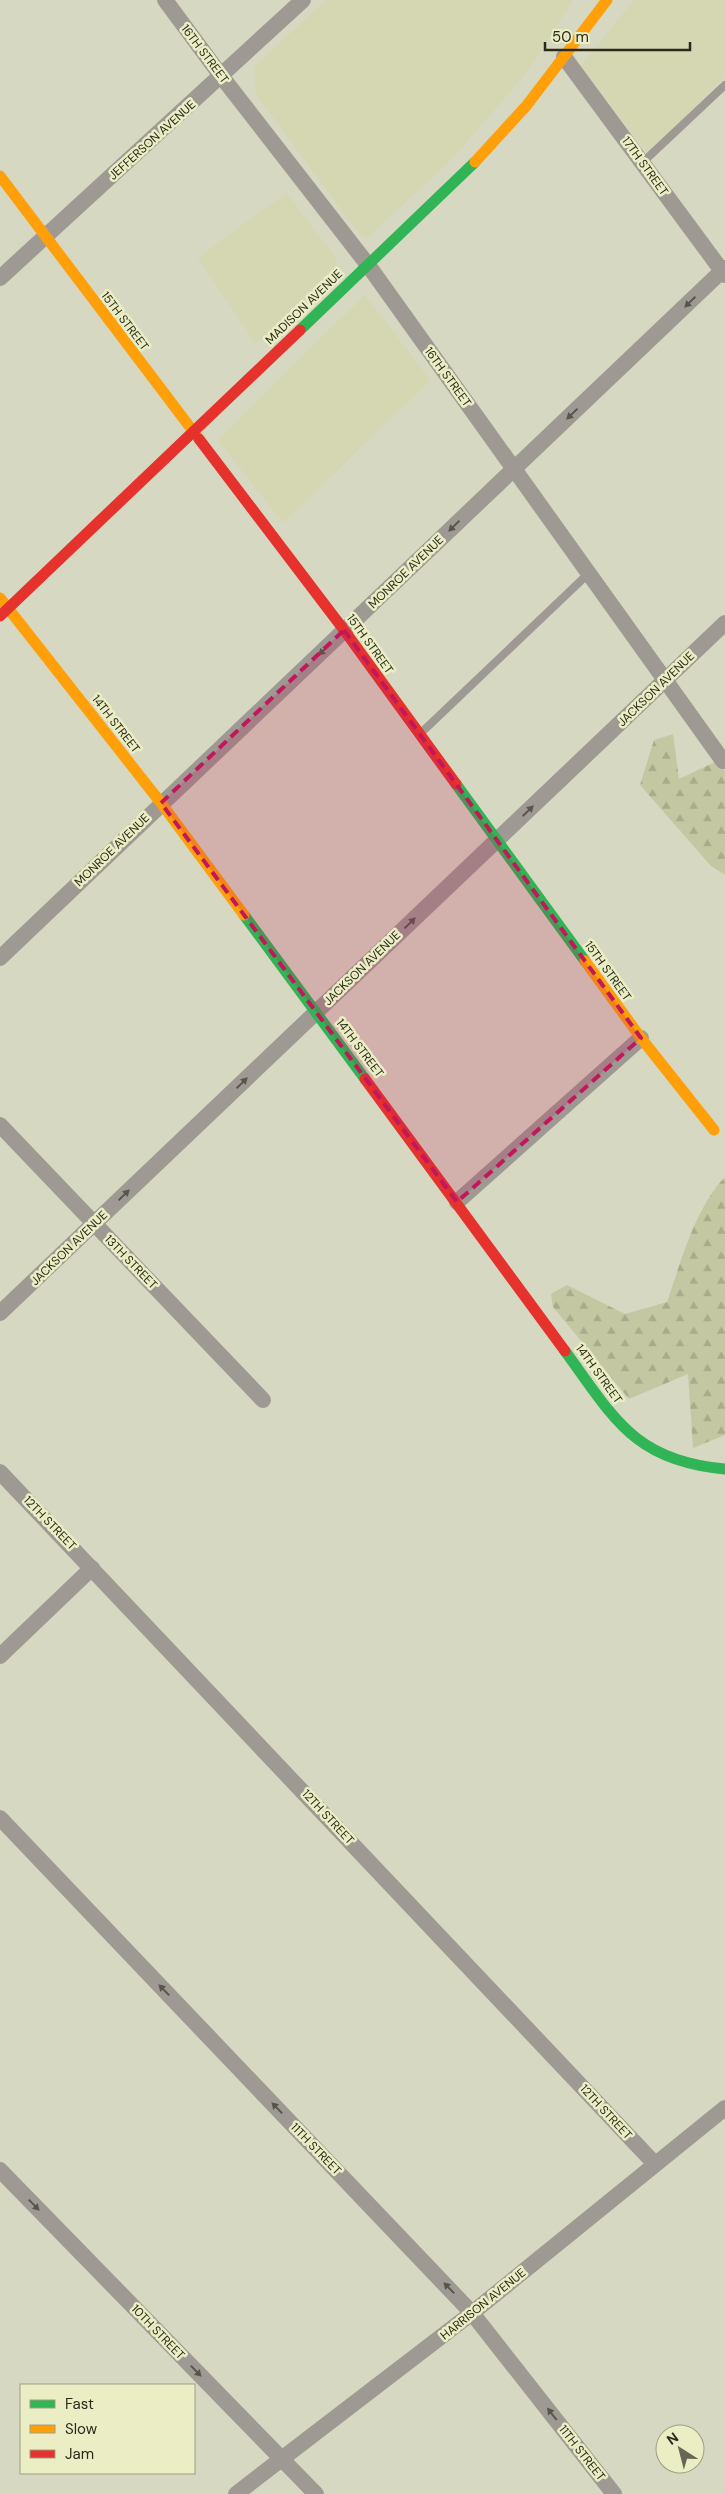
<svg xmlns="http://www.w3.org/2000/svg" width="725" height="2494" font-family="'DM Sans',sans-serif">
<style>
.built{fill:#d4d7b2}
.forest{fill:url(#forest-firs)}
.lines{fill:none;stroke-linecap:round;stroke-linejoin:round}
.lane{stroke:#9e9992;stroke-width:8}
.street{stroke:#9e9992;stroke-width:16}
.fast{stroke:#30b455;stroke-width:11}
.slow{stroke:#ff9f0a;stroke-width:11}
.jam{stroke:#e5322d;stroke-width:11}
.oneway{fill:#58564a}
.marked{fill:#c2185b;fill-opacity:0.2;stroke:#c2185b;stroke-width:4;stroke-dasharray:10 6;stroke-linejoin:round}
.labels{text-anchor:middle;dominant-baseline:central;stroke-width:5;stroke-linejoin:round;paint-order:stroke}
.street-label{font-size:12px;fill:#292a1a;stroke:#ebeec5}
</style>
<defs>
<pattern id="forest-firs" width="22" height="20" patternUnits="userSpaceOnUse" patternTransform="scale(1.25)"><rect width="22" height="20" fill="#c4c8a2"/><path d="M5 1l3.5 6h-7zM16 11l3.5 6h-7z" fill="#a8ac8b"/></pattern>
</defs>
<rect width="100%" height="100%" fill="#d6d8c1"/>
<g class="built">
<polygon points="326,0 573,0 528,71 448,163 367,238 360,235 256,94 254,67"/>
<polygon points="634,0 725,0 725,76 648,154 581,66"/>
<polygon points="286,193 336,258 334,267 256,344 198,258"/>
<polygon points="365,295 430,380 283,523 218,440"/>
</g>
<g class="forest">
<polygon points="673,734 679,779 717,761 725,771 725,875 711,866 640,785 654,740"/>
<path d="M 725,1177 L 725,1435 L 693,1448 L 688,1374 L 629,1399 L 553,1307 L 551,1294 L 567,1285 L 625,1314 L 667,1302 C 681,1262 695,1208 725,1177 Z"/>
</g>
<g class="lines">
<g class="lane">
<polyline points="642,163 725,85"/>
<polyline points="422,732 589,573"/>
</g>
<g class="street">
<polyline points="165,0 222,77 368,265 723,761"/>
<polyline points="564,57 725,275"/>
<polyline points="0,278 303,0"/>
<polyline points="0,958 725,268"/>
<polyline points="0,1125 263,1400"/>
<polyline points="457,1202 641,1038"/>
<polyline points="0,1313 725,623"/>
<polyline points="0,1472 655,2164"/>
<polyline points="0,1656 92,1568"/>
<polyline points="0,1818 472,2313 614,2494"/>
<polyline points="0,2170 316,2494"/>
<polyline points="236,2494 472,2313 725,2108"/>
</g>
<g class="fast">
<polyline points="300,330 475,162"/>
<polyline points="456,784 585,961"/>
<polyline points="244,915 365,1079"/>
<path d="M 565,1351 C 614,1418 634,1461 725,1469"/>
</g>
<g class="slow">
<polyline points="475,162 527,105 607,0"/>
<polyline points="0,176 199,439"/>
<polyline points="0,598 161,803 244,915"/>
<polyline points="585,961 641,1038 714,1130"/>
</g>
<g class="jam">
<polyline points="199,439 344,630 456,784"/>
<polyline points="0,616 300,330"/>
<polyline points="365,1079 565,1351"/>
</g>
</g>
<defs><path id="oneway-solid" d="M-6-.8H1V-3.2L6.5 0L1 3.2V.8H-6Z" transform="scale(1.25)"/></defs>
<g class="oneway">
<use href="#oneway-solid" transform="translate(690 302) rotate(136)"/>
<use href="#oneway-solid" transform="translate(572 414) rotate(136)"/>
<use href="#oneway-solid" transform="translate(454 526) rotate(136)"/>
<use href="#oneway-solid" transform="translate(324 650) rotate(137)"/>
<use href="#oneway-solid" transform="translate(528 811) rotate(-44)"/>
<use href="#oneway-solid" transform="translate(410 923) rotate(-44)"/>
<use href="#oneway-solid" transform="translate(242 1083) rotate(-44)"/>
<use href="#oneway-solid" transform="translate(124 1195) rotate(-44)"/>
<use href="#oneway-solid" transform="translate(164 1990) rotate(-134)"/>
<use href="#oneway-solid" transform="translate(277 2108) rotate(-134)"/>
<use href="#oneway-solid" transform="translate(34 2205) rotate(46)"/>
<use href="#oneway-solid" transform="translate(449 2288) rotate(-134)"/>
<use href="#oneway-solid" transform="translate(196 2371) rotate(46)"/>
<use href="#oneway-solid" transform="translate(552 2414) rotate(-128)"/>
</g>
<path class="marked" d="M 344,630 L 641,1038 L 457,1202 L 161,803 Z"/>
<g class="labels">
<g class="street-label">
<text transform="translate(205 54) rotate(53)">16TH STREET</text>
<text transform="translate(152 140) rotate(-42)">JEFFERSON AVENUE</text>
<text transform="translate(645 166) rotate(54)">17TH STREET</text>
<text transform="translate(304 307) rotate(-44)">MADISON AVENUE</text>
<text transform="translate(125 321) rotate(53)">15TH STREET</text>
<text transform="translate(448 377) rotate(54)">16TH STREET</text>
<text transform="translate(406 572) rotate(-44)">MONROE AVENUE</text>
<text transform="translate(370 644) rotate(54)">15TH STREET</text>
<text transform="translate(656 689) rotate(-44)">JACKSON AVENUE</text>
<text transform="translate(116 724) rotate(52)">14TH STREET</text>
<text transform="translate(112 850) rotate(-44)">MONROE AVENUE</text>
<text transform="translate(362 968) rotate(-44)">JACKSON AVENUE</text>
<text transform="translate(608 971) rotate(54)">15TH STREET</text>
<text transform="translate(360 1048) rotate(53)">14TH STREET</text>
<text transform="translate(69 1248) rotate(-44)">JACKSON AVENUE</text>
<text transform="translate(131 1262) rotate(46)">13TH STREET</text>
<text transform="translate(599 1374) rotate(54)">14TH STREET</text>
<text transform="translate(50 1523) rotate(46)">12TH STREET</text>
<text transform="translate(328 1817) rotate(47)">12TH STREET</text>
<text transform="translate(606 2112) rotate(47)">12TH STREET</text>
<text transform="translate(316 2149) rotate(46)">11TH STREET</text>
<text transform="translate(483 2304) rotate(-39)">HARRISON AVENUE</text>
<text transform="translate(158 2332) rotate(46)">10TH STREET</text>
<text transform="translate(582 2453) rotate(52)">11TH STREET</text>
</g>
</g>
<rect x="20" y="2384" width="175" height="90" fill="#ebeec5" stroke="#9da081"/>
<rect x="30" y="2400" width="25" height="8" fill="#30b455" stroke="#9da081"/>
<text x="65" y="2409" font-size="15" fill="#292a1a">Fast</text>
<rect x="30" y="2425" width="25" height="8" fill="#ff9f0a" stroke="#9da081"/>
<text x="65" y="2434" font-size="15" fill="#292a1a">Slow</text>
<rect x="30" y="2450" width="25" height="8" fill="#e5322d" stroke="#9da081"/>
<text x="65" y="2459" font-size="15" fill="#292a1a">Jam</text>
<g transform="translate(680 2449) rotate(324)"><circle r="24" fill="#ebeec5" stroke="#9da081"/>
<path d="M0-4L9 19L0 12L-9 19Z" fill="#666754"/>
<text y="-8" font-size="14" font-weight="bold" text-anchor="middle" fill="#292a1a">N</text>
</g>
<path d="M545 42v8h145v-8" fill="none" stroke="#292a1a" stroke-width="2.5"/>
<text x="552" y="42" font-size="15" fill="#292a1a" stroke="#ebeec5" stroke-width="4" paint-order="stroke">50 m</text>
</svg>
